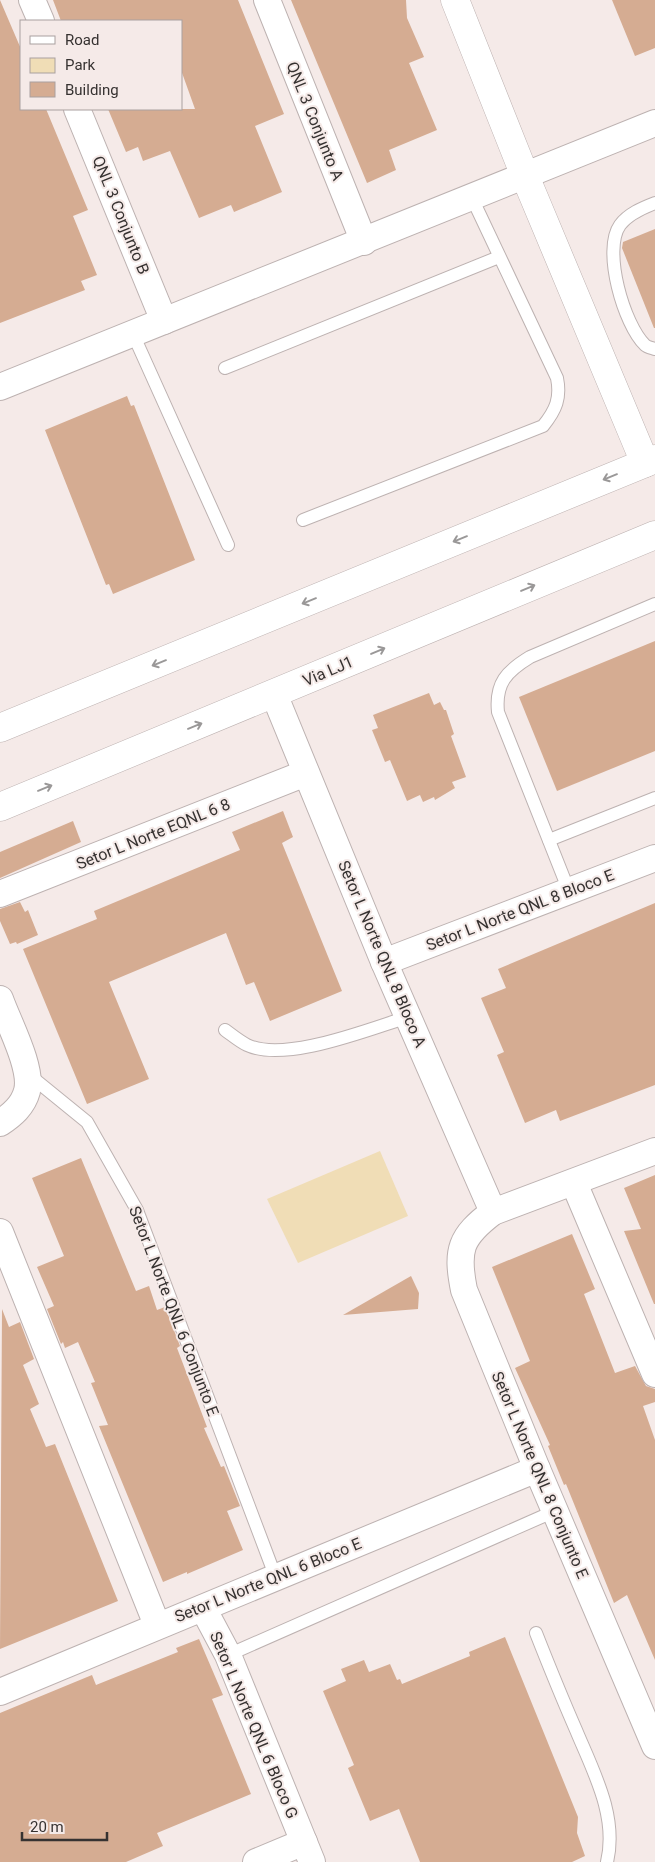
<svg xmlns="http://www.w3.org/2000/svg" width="655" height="1862" font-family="Roboto,sans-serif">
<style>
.green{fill:#f0ddb6}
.building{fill:#d5ac92}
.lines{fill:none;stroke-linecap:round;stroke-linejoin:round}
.service-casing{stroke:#bdb2b1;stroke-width:14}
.minor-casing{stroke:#bdb2b1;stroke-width:28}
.tertiary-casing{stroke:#bdb2b1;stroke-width:29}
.secondary-casing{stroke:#bdb2b1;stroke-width:29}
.service{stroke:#fff;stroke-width:12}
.minor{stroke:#fff;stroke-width:26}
.tertiary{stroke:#fff;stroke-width:28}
.secondary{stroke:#fff;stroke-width:28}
.oneway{stroke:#9a9898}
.labels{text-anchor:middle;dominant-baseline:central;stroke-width:4;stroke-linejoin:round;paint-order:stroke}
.street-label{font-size:16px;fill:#363231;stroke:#f5eae8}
</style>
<rect width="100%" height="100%" fill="#f5eae8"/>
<polygon class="green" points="380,1151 408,1216 298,1263 267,1199"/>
<g class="building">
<polygon points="0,0 21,49 21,109 46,109 88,210 73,216 97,275 81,281 85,290 0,323"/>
<polygon points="53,0 238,0 284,114 255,126 282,192 234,212 231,205 199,218 170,151 143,161 138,147 126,152 108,109 195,109 181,70 181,21 61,21"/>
<polygon points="291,0 406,0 407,18 424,57 409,63 437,130 389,150 396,170 367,183"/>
<polygon points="612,0 655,0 655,48 635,56"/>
<polygon points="655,229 655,328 654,328 622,248 623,242"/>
<polygon points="127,396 131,406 134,405 195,560 113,594 109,584 106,585 45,430"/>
<polygon points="655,641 655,751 557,791 519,697"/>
<polygon points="429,693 434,705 440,702 444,710 446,710 454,734 451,736 466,777 452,782 455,788 435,800 434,797 423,802 420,795 407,801 390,760 385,762 372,730 378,728 373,715"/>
<polygon points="283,811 293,837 282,843 342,991 270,1021 254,982 246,985 226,933 109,982 149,1079 87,1104 23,949 97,919 94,911 240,850 232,832"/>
<polygon points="73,821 81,842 0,878 0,852"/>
<polygon points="20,902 25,912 28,910 38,935 17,944 16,942 10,944 0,921 0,909"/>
<polygon points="655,903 655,1085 560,1121 556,1110 525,1123 497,1055 504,1052 481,998 506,988 498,969"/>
<polygon points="81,1158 136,1291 149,1286 157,1310 165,1307 180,1346 177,1348 207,1427 204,1428 221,1467 224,1466 240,1506 227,1511 243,1550 187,1574 187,1572 163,1582 99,1426 108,1425 91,1383 95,1382 78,1342 65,1348 63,1342 61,1344 47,1309 54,1306 37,1267 64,1256 32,1178"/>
<polygon points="655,1175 655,1304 654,1304 624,1231 641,1229 624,1188"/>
<polygon points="572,1234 595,1289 584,1294 615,1373 635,1366 646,1386 655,1389 655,1402 643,1406 655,1440 655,1660 627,1595 614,1603 566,1484 564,1485 548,1446 550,1445 515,1368 530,1361 492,1267"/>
<polygon points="411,1276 419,1293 418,1309 343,1315"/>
<polygon points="2,1309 9,1327 20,1322 34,1359 23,1365 39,1404 30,1409 46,1447 55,1444 118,1601 0,1649"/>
<polygon points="505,1637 578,1817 577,1833 585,1856 572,1862 420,1862 399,1809 370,1821 348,1768 354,1765 323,1691 346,1681 341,1669 364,1660 369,1672 390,1664 397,1680 400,1679 402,1684 470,1656 469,1652"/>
<polygon points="199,1639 223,1695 212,1699 251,1794 157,1833 163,1846 126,1862 0,1862 0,1713 92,1675 96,1685 178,1652 176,1648"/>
</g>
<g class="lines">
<defs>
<g id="service">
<path d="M 655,203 C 642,208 628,214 620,225 C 602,250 624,325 645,345 C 647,347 652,348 655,349"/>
<polyline points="133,334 228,545"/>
<polyline points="225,368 499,257"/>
<path d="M 303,520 L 543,426 C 556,410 561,398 557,378 L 472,198"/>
<polyline points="549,840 655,798"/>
<path d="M 569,891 L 498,712 C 495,683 507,671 530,657 L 655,604"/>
<path d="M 225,1030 C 232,1035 239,1041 247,1045 C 285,1063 369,1029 408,1017"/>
<polyline points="28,1074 87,1122 137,1210 276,1578"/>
<path d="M 536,1633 C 549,1666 562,1698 576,1730 C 593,1771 618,1816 607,1862"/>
<polyline points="228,1655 555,1511"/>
</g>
<g id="minor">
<polyline points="32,0 41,21"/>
<polyline points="267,0 364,242"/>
<polyline points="77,109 164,321"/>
<polyline points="0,387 655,123"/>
<polyline points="274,694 384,962 493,1212"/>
<polyline points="0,894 306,773"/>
<polyline points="384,962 655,858"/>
<path d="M 0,999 C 8,1022 33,1068 27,1091 C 23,1106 12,1115 0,1123"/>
<path d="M 655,1151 L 493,1212 C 460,1237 456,1250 464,1290 L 537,1469 L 655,1746"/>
<polyline points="574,1183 655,1374"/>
<polyline points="0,1232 157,1625"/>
<polyline points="203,1608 228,1655 312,1862"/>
<polyline points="0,1692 537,1469"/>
<polyline points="256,1862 304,1842"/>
</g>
<polyline id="tertiary" points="455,0 525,176 645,463"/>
<g id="secondary">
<polyline points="0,728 655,459"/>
<polyline points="0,807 655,535"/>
</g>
</defs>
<use href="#service" class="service-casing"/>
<use href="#minor" class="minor-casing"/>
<use href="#tertiary" class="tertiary-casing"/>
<use href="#secondary" class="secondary-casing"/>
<use href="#service" class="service"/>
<use href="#minor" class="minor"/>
<use href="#tertiary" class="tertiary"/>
<use href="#secondary" class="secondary"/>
</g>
<defs><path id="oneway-shaft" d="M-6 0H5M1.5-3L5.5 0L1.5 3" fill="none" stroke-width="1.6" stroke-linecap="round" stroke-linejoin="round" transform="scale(1.25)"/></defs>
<g class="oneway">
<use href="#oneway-shaft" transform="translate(610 477) rotate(158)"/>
<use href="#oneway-shaft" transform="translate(460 539) rotate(158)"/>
<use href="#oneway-shaft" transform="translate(528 588) rotate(-23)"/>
<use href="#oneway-shaft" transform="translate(309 601) rotate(158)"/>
<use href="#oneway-shaft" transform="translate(378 651) rotate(-23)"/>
<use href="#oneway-shaft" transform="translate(159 663) rotate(158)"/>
<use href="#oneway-shaft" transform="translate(195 726) rotate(-22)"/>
<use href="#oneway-shaft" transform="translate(45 788) rotate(-22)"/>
</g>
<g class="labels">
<g class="street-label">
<text transform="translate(315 121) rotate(68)">QNL 3 Conjunto A</text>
<text transform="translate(121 215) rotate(68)">QNL 3 Conjunto B</text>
<text transform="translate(328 671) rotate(-23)">Via LJ1</text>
<text transform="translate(153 834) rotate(-22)">Setor L Norte EQNL 6 8</text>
<text transform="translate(520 910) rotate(-21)">Setor L Norte QNL 8 Bloco E</text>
<text transform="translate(382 954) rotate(67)">Setor L Norte QNL 8 Bloco A</text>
<text transform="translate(174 1311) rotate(69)">Setor L Norte QNL 6 Conjunto E</text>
<text transform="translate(540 1475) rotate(67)">Setor L Norte QNL 8 Conjunto E</text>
<text transform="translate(268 1580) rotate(-22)">Setor L Norte QNL 6 Bloco E</text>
<text transform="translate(254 1725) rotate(67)">Setor L Norte QNL 6 Bloco G</text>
</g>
</g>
<rect x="20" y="20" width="162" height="90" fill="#f5eae8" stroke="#a9a09f"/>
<rect x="30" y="36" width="25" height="8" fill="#ffffff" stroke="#a9a09f"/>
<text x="65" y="45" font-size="15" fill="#363231">Road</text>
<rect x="30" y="58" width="25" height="15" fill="#f0ddb6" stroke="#a9a09f"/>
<text x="65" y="70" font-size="15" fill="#363231">Park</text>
<rect x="30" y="82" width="25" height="15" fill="#d5ac92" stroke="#a9a09f"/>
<text x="65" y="95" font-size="15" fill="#363231">Building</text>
<path d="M22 1832v8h85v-8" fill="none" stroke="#363231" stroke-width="2.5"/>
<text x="30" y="1832" font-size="15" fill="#363231" stroke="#f5eae8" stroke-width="4" paint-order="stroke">20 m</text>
</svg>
